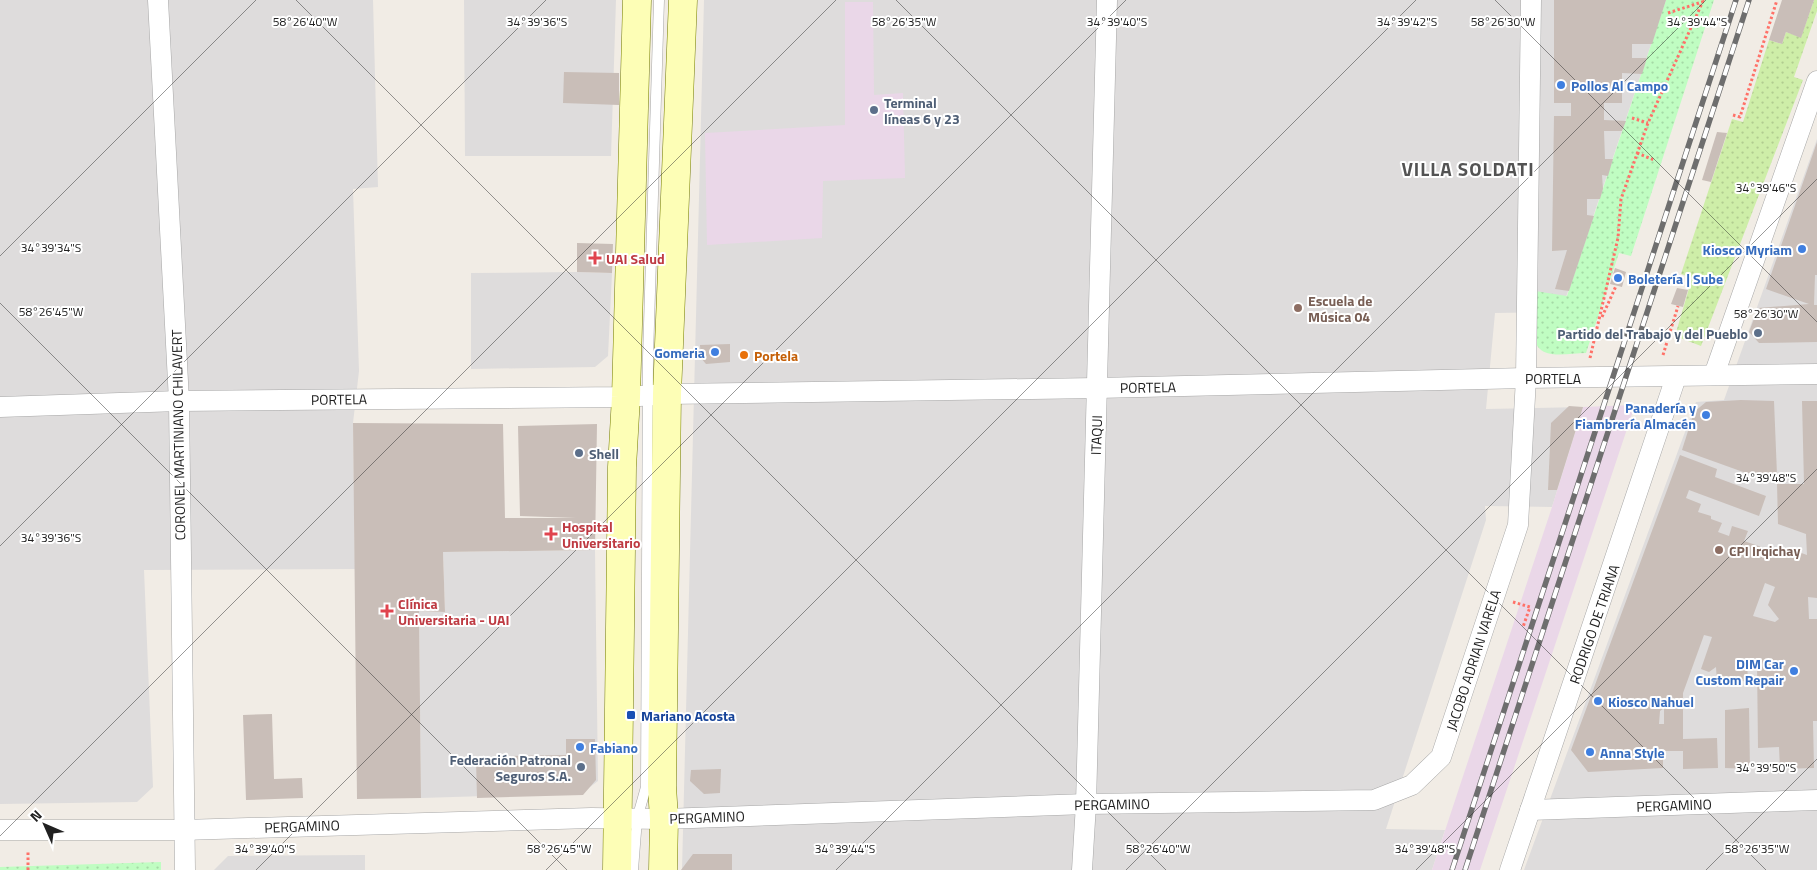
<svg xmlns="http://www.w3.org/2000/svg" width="1817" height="870" font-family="'Titillium Web',sans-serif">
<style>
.residential{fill:#dedcdc}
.industrial{fill:#ead7e8}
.grass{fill:url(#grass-dots)}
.park{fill:url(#park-dots)}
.building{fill:#c9beb8;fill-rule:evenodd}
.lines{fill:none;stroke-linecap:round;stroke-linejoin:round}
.lane-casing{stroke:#a7a7a7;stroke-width:11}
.street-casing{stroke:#a7a7a7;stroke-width:21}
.secondary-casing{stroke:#757d00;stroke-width:29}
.path{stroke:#ff7168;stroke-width:3;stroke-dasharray:2.5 2.5;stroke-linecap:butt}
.lane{stroke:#fff;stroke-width:10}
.street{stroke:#fff;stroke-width:20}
.secondary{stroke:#fdfeb6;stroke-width:28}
.rail-casing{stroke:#6e6e6e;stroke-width:5.5}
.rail{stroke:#fff;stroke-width:4;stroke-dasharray:11;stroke-linecap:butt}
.ticks{fill:none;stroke:#202020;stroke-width:1;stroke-opacity:0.45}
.shop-dot{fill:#3f7fe0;stroke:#fff;stroke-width:2}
.service-dot{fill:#5c6f8a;stroke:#fff;stroke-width:2}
.health-dot{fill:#e0444e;stroke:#fff;stroke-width:2}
.education-dot{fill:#8d6e63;stroke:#fff;stroke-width:2}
.food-dot{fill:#e8710a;stroke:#fff;stroke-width:2}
.transit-dot{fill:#1a4fb4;stroke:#fff;stroke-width:2}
.labels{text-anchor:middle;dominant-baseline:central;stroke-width:4;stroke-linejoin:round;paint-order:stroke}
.shop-label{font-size:14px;font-weight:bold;fill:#366cbe;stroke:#fff;text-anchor:start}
.service-label{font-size:14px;font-weight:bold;fill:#4e5e75;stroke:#fff;text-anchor:start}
.health-label{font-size:14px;font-weight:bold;fill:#be3a42;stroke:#fff;text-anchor:start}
.education-label{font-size:14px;font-weight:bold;fill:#785e54;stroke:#fff;text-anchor:start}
.food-label{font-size:14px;font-weight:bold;fill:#c56008;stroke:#fff;text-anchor:start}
.street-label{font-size:14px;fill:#202020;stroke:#fff}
.transit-label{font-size:14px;font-weight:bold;fill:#164399;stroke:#fff;text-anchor:start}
.district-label{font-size:19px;font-weight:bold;letter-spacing:1px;fill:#535353;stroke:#fff}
.ticks-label{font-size:12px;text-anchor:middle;fill:#202020;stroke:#fff;stroke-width:4;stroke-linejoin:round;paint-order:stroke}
</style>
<defs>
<pattern id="grass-dots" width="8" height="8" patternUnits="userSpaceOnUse" patternTransform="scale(1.25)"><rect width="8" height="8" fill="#ceeea8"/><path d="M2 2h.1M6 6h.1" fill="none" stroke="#b1cc90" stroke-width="1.8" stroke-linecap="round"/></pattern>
<pattern id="park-dots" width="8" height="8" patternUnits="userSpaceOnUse" patternTransform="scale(1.25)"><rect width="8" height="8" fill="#c0fdc2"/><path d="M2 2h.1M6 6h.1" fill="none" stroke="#a5d9a6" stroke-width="1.8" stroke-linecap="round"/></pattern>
</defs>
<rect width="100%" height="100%" fill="#f1ece5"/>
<g class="residential">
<polygon points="0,0 373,0 378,187 353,189 359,371 353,423 355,569 144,570 153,787 137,802 0,804"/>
<polygon points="464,0 616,0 611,156 465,156"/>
<polygon points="704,0 1666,0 1561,312 1495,313 1486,409 1583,407 1552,507 1485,506 1486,520 1386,829 1445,830 1432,870 682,870"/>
<polygon points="1817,139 1817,870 1524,870 1696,402 1724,400"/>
<polygon points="577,272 612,273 608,356 595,367 471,369 471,273"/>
<polygon points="595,550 598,781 582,793 421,798 419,611 445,612 443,552"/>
<polygon points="365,855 365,870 214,870 228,856"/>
</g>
<g class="industrial">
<polygon points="845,2 873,2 874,95 903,93 905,178 823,181 822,238 707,245 705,133 845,125"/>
<polygon points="1635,405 1480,870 1432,870 1552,507 1583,407"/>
</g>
<polygon class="grass" points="1814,0 1817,0 1817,11 1794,77 1803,80 1701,346 1675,336 1692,278 1681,274 1732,119 1743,122 1769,40 1782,44 1786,32 1801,37"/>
<g class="park">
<path d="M 1666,0 L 1714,0 L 1631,256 L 1619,253 L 1586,353 C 1569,353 1541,361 1535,341 L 1535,291 L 1567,296 Z"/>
<polygon points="161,862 161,870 0,870 0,867"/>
</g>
<g class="building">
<polygon points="1554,0 1666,0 1652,44 1632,44 1632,58 1647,58 1642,74 1622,73 1622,103 1604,103 1604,120 1626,121 1622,131 1604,131 1605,159 1613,159 1608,176 1602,175 1603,189 1600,199 1587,199 1587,215 1594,216 1569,291 1555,289 1567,250 1552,251 1554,116 1571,116 1571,103 1554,103"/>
<polygon points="1782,0 1814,0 1801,38 1786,32 1782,44 1769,40"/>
<polygon points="564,72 619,73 619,105 563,103"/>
<polygon points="1717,132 1727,133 1711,182 1702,180"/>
<polygon points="1817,142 1817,275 1815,275 1814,305 1817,305 1817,342 1759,343 1749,332 1758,308 1809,304 1766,289"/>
<polygon points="577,243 613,244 612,273 577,272"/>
<polygon points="1615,268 1626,272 1622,287 1610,284"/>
<polygon points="1677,288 1688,290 1683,307 1671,304"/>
<polygon points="730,344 730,362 706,364 701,358 700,345"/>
<polygon points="1741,400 1774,401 1777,475 1746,473 1682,450 1694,412 1706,402"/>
<path d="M 1802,401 L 1817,401 L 1817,598 L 1808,597 L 1809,619 L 1817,619 L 1817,721 L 1813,721 L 1814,768 L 1780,769 L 1779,747 L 1758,748 L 1757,662 L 1747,662 L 1748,681 L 1717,682 L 1716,667 L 1709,672 L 1701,669 L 1712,637 L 1704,635 L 1683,693 L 1683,739 L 1717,738 L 1718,768 L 1683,769 L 1683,751 L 1663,751 L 1663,768 L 1588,772 L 1571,750 L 1680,455 L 1717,469 L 1715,477 L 1766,496 L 1759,516 L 1689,490 L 1686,498 L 1701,504 L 1698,512 L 1711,516 L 1711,519 L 1722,523 L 1718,532 L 1729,536 L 1732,526 L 1748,531 L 1744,541 L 1791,557 L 1793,550 L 1807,555 L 1806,534 L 1778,524 L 1777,484 L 1804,484 ZM 1765,583 L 1775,587 L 1768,605 L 1779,619 L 1775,622 L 1753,616 ZM 1664,708 L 1664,724 L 1659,724 L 1660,711 Z"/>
<polygon points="1569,406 1583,407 1557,490 1548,490 1551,423"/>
<polygon points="353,423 503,424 505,518 576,518 520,516 518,426 597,424 595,550 443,552 445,612 419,611 421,798 357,799"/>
<polygon points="1749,708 1750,769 1725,768 1725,710"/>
<polygon points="272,714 274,779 302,778 303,798 246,800 243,715"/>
<polygon points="566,739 595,739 596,780 583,795 477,798 476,759 505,758 506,756 566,755"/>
<polygon points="721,769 720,793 704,794 690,781 691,770"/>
<polygon points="693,854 732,854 732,870 681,870"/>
</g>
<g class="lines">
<defs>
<polyline id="lane" points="633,870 637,819 646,787 648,357 659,0"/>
<g id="street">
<polyline points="158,0 179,401 185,870"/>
<polyline points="1714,375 1817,81"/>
<polyline points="0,407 179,401 626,397 667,394 1097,388 1526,378 1817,374"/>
<polyline points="1530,810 1817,800"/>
<polyline points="0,830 183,830 591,818 664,819 1086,804 1374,800 1412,785 1441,757 1518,525 1526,378 1531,0"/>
<polyline points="1082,870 1086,804 1107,0"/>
<polyline points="1510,870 1676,377"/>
</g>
<g id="secondary">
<polyline points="617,870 622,467 626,397 637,0"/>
<polyline points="663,870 664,819 662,786 667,394 683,0"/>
</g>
</defs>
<use href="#lane" class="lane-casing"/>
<use href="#street" class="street-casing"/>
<use href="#secondary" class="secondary-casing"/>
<g class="path">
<polyline points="1668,13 1702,2"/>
<polyline points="1733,115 1740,117 1777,0"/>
<polyline points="1632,118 1648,123"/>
<polyline points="1637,153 1654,160"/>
<polyline points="1602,317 1616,286"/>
<polyline points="1663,355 1678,306"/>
<polyline points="1590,358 1618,238 1621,199 1648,123 1703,1 1701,0"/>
<polyline points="1513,602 1530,607 1523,627"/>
<polyline points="28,870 28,851"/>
</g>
<use href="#lane" class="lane"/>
<use href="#street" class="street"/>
<use href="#secondary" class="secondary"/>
<defs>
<g id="rail">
<polyline points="1452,870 1736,0"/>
<polyline points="1465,870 1749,0"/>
</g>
</defs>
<use href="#rail" class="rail-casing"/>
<use href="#rail" class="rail"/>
</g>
<path class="ticks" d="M 296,0 L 1166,870M 896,0 L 1766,870M 1495,0 L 1817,322M 0,256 L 256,0M 0,303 L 567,870M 0,546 L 546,0M 0,836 L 836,0M 256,870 L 1126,0M 546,870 L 1416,0M 836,870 L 1706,0M 1126,870 L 1817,179M 1416,870 L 1817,469M 1706,870 L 1817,759"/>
<g class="shop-dot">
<circle cx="1561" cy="85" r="5"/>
<circle cx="1802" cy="249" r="5"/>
<circle cx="1618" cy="278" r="5"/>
<circle cx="715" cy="352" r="5"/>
<circle cx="1706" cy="415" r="5"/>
<circle cx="1794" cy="671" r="5"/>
<circle cx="1598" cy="701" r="5"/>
<circle cx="580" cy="747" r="5"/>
<circle cx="1590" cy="752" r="5"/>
</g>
<g class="service-dot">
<circle cx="874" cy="110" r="5"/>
<circle cx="1758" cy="333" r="5"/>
<circle cx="579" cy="453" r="5"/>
<circle cx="581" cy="767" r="5"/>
</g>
<g class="health-dot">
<path d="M592.5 250.5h5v5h5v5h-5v5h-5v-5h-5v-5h5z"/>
<path d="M548.5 526.5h5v5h5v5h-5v5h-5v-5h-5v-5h5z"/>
<path d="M384.5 603.5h5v5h5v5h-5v5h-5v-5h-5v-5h5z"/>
</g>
<g class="education-dot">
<circle cx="1298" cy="308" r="5"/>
<circle cx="1719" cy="550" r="5"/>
</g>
<circle class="food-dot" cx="744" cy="355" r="5"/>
<rect class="transit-dot" x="626" y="710" width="10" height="10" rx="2.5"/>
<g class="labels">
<g class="shop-label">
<text x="1571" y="85">Pollos Al Campo</text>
<text x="1792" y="249" text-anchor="end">Kiosco Myriam</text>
<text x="1628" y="278">Boletería | Sube</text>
<text x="705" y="352" text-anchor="end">Gomeria</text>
<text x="1696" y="407" text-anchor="end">Panadería y<tspan x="1696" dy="16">Fiambrería Almacén</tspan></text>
<text x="1784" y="663" text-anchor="end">DIM Car<tspan x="1784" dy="16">Custom Repair</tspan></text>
<text x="1608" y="701">Kiosco Nahuel</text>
<text x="590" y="747">Fabiano</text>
<text x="1600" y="752">Anna Style</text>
</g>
<g class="service-label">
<text x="884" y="102">Terminal<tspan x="884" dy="16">líneas 6 y 23</tspan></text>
<text x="1748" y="333" text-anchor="end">Partido del Trabajo y del Pueblo</text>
<text x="589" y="453">Shell</text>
<text x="571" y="759" text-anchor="end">Federación Patronal<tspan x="571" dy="16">Seguros S.A.</tspan></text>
</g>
<g class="health-label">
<text x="606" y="258">UAI Salud</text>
<text x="562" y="526">Hospital<tspan x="562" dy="16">Universitario</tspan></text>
<text x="398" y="603">Clínica<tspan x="398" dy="16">Universitaria - UAI</tspan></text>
</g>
<g class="education-label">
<text x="1308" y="300">Escuela de<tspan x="1308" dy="16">Música 04</tspan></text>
<text x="1729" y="550">CPI Irqichay</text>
</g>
<g class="food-label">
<text x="754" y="355">Portela</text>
</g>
<g class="street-label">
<text x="1553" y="378">PORTELA</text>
<text transform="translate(1148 387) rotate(-1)">PORTELA</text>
<text transform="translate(339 399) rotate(-1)">PORTELA</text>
<text transform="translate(178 435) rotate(-91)">CORONEL MARTINIANO CHILAVERT</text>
<text transform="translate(1096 435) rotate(-88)">ITAQUI</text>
<text transform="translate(1594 624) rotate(-71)">RODRIGO DE TRIANA</text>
<text transform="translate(1473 660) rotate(-72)">JACOBO ADRIAN VARELA</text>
<text transform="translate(1112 804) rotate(-1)">PERGAMINO</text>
<text transform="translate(1674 805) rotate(-2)">PERGAMINO</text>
<text transform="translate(707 817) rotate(-2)">PERGAMINO</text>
<text transform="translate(302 826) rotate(-2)">PERGAMINO</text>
</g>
<g class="transit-label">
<text x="641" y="715">Mariano Acosta</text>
</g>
<g class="district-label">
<text x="1468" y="168">VILLA SOLDATI</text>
</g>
</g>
<g class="ticks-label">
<text x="1503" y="26">58°26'30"W</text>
<text x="305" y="26">58°26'40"W</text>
<text x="537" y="26">34°39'36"S</text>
<text x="904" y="26">58°26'35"W</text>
<text x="1407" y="26">34°39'42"S</text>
<text x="1697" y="26">34°39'44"S</text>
<text x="1117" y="26">34°39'40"S</text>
<text x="1766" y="192">34°39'46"S</text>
<text x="51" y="252">34°39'34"S</text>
<text x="51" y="316">58°26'45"W</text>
<text x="1766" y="318">58°26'30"W</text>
<text x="1766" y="482">34°39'48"S</text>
<text x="51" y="542">34°39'36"S</text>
<text x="1766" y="772">34°39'50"S</text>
<text x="265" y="853">34°39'40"S</text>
<text x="845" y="853">34°39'44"S</text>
<text x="559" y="853">58°26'45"W</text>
<text x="1158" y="853">58°26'40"W</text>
<text x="1425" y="853">34°39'48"S</text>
<text x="1757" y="853">58°26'35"W</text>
</g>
<g transform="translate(45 825) rotate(315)" stroke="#ffffff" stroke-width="4" paint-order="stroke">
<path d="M0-4L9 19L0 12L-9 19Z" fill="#202020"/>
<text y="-8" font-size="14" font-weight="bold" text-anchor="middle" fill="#202020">N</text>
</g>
</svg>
